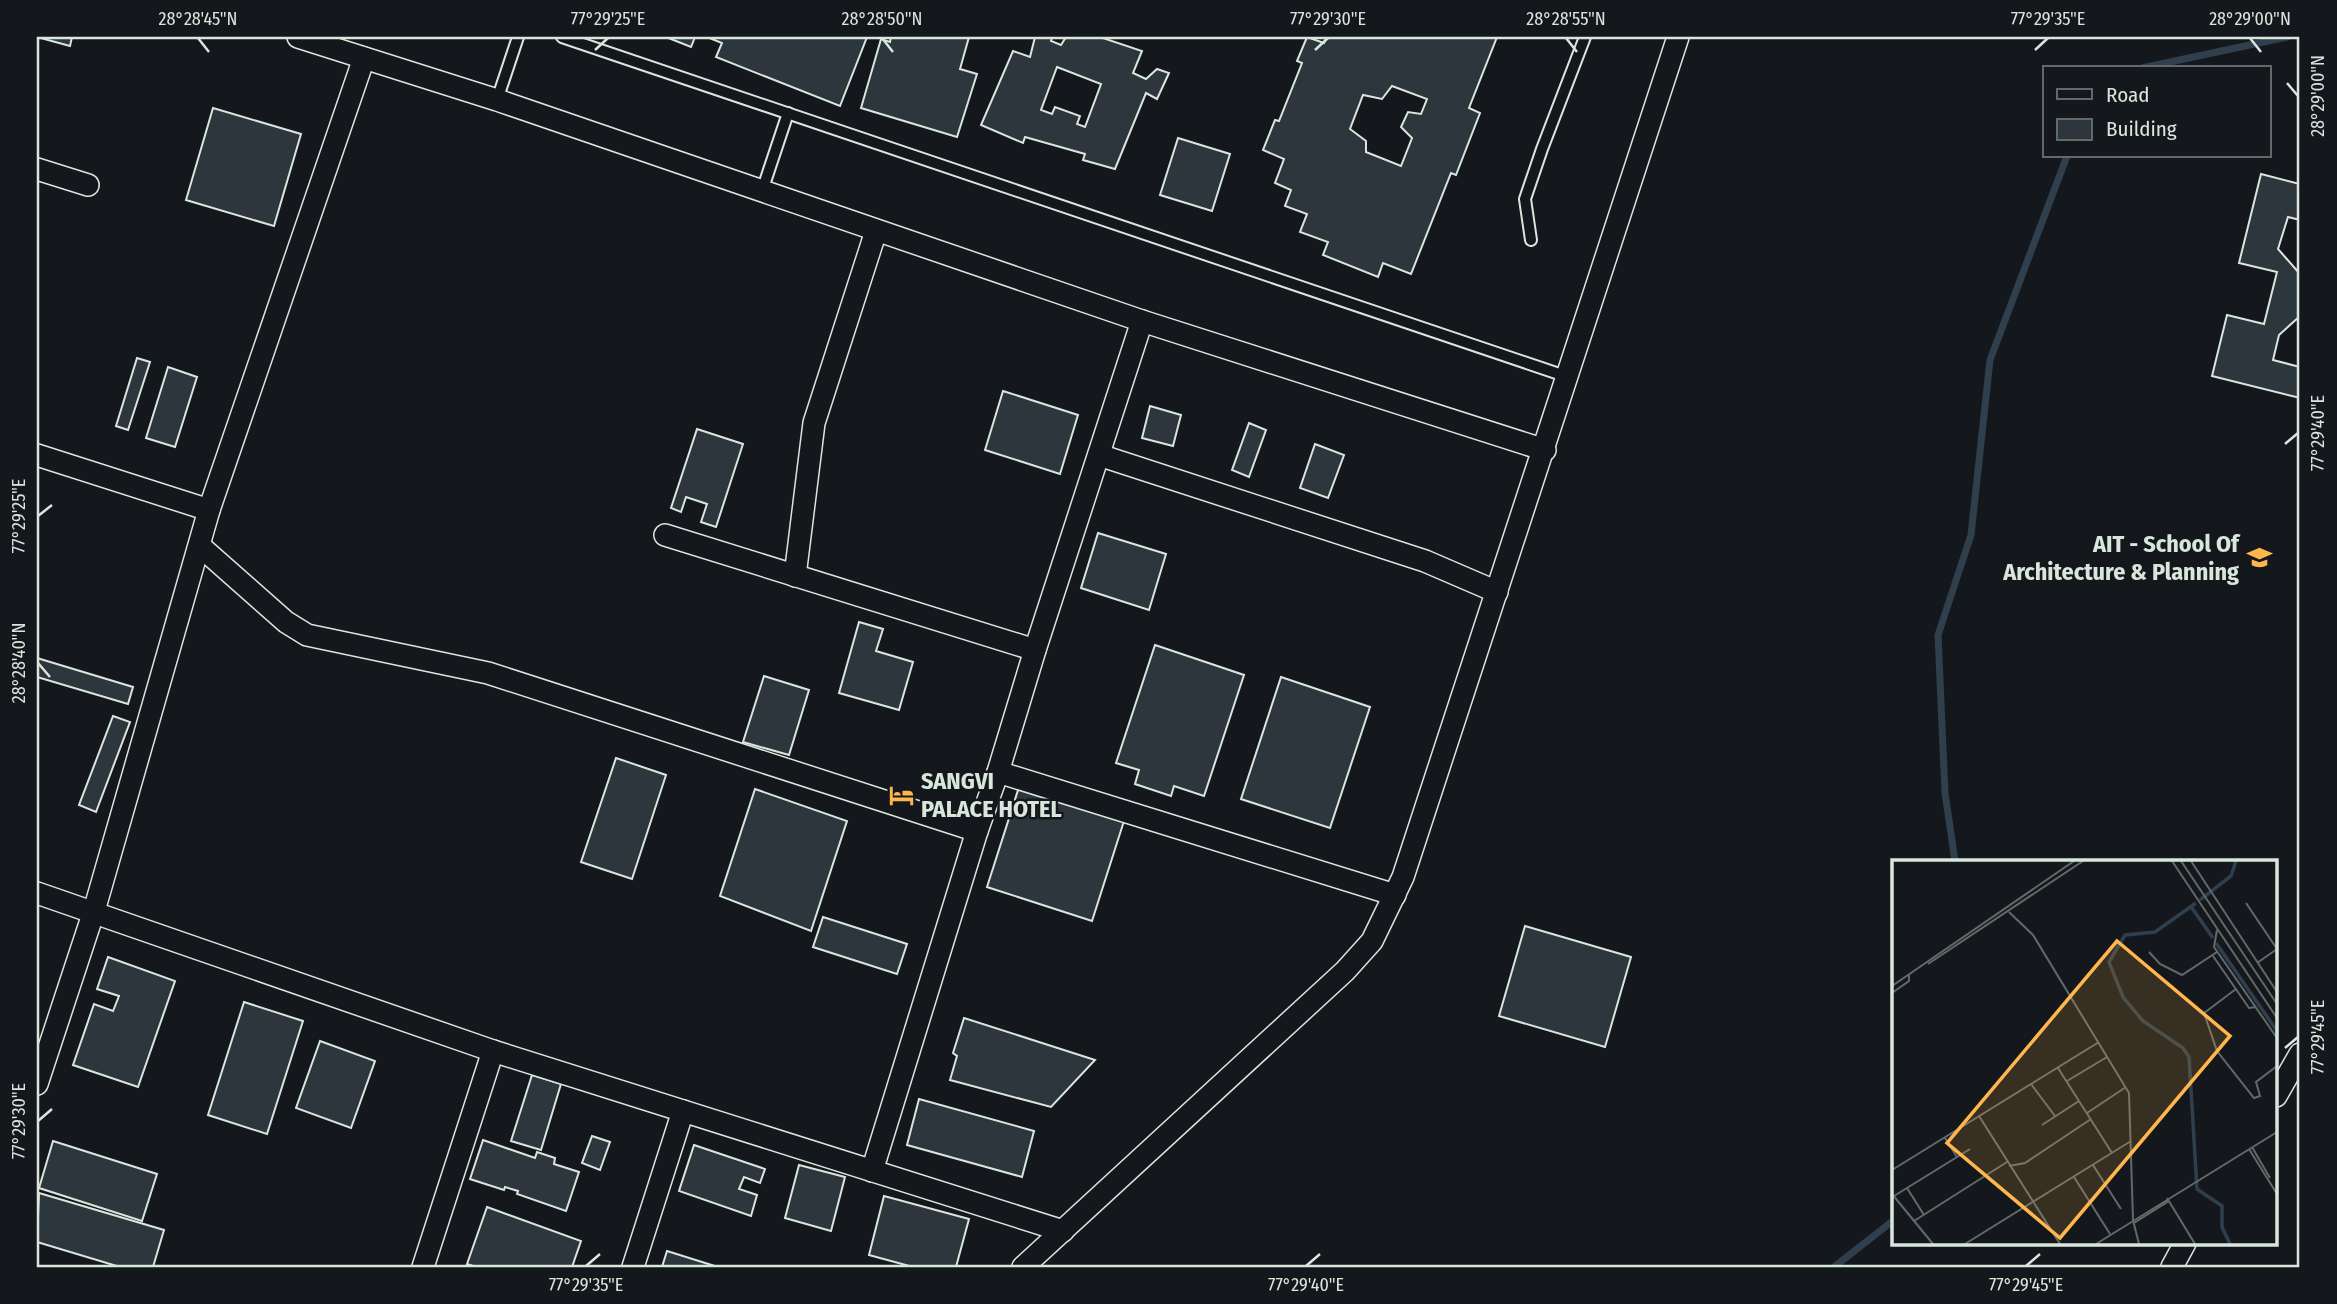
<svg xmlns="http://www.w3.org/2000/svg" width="2337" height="1304" font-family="'Fira Sans Condensed',sans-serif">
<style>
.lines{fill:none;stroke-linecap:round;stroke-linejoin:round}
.stream{stroke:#2f3f4d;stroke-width:7}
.building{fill:#2c363c;stroke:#d8e6dc;stroke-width:2;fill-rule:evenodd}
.lane-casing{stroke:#d8e6dc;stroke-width:14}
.street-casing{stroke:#d8e6dc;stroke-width:24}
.lane{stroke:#14181c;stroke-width:10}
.street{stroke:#14181c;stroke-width:21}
.ticks{fill:none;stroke:#d8e6dc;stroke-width:2.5}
.labels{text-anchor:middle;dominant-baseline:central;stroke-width:5;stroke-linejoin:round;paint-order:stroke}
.poi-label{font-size:24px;font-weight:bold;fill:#d8e6dc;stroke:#14181c;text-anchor:end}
.inset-river{fill:none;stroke:#2f3f4d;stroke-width:3.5}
.inset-road{fill:none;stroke:#626a69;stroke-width:2}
.view{fill:#ffb74d;fill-opacity:0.15;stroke:#ffb74d;stroke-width:3.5}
.inset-edge{fill:none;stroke:#d8e6dc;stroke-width:3.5}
.neatline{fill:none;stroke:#d8e6dc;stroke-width:2.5}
.ticks-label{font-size:18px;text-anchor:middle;fill:#d8e6dc}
</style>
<rect width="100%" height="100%" fill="#14181c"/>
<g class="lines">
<g class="stream">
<polyline points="2142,68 2287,37"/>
<polyline points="1955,861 1945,793 1938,635 1971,535 1990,360 2067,156"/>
<polyline points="1834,1267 1894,1220"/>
</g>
</g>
<g class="building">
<polygon points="37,37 72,37 70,46"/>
<polygon points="666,37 695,37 691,47"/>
<polygon points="707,37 867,37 840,106 716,57 722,43"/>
<polygon points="891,37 969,37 960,69 977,74 957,137 861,108 881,39 890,42"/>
<path d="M 1035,37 L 1052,37 L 1051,41 L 1061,45 L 1066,37 L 1100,37 L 1142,51 L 1133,73 L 1146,79 L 1157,69 L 1169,73 L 1157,99 L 1146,93 L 1115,169 L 1083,160 L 1085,154 L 1025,137 L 1023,143 L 981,125 L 1013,51 L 1030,57 ZM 1057,67 L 1101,84 L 1085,127 L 1077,124 L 1080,116 L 1055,107 L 1052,114 L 1041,110 Z"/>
<path d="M 1307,37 L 1324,43 L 1327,37 L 1497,37 L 1469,108 L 1480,113 L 1456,175 L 1451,173 L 1411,274 L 1383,263 L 1378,277 L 1323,255 L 1328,242 L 1300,232 L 1307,214 L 1285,206 L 1291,190 L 1275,183 L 1284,159 L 1263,150 L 1275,120 L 1279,121 L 1302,63 L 1297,61 ZM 1392,86 L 1427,99 L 1421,114 L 1408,112 L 1401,127 L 1412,138 L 1401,166 L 1366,152 L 1366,141 L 1350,129 L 1363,95 L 1382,99 Z"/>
<polygon points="213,108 301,134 274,226 186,200"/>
<polygon points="1178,138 1230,154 1212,211 1160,195"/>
<polygon points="2261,174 2300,184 2300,220 2288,217 2278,249 2300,274 2300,316 2279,335 2273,360 2300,367 2300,398 2212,376 2227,315 2264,324 2277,272 2239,263"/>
<polygon points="137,358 150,362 128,430 116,426"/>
<polygon points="168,367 197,377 175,447 146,438"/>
<polygon points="1003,391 1078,415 1060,474 985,450"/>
<polygon points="1150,406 1181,415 1173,446 1142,438"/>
<polygon points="1249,423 1266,430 1249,477 1232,470"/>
<polygon points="697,429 743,444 716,527 701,522 707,504 686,497 681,512 671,508"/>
<polygon points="1315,444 1344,455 1328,498 1300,488"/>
<polygon points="1098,533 1166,554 1149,610 1081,588"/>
<polygon points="859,622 883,629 876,651 913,662 899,710 839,693"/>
<polygon points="1155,645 1244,675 1204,796 1174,786 1171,796 1135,784 1139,770 1116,763"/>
<polygon points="37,658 133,687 128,704 37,677"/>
<polygon points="764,676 809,690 789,755 743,742"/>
<polygon points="1281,677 1370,707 1330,828 1241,799"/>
<polygon points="113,716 130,722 96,812 79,805"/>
<polygon points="616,758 666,775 632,879 581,862"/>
<polygon points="1019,787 1124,821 1092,921 987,887"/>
<polygon points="755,789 847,821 811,931 720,896"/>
<polygon points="823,917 907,944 897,974 813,947"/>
<polygon points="1525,926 1631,957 1605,1047 1499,1016"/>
<polygon points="108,957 175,981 138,1087 73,1065 94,1004 113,1011 119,996 97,989"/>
<polygon points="244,1002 303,1021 267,1134 208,1115"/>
<polygon points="964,1018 1095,1060 1051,1107 950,1080 957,1056 953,1053"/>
<polygon points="320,1041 375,1061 351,1128 296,1108"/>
<polygon points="532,1075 561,1084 541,1150 511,1141"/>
<polygon points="919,1099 1034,1131 1022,1177 907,1145"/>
<polygon points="592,1136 610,1142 600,1170 582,1163"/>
<polygon points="483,1140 535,1158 537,1152 555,1158 554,1164 579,1172 566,1211 517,1194 518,1191 505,1187 504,1190 470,1179"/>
<polygon points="53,1141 157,1174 142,1221 39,1188"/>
<polygon points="694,1145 765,1169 760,1183 744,1177 739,1189 757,1195 751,1216 679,1191"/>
<polygon points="799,1165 845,1177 831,1231 785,1218"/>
<polygon points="39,1193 164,1230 153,1267 120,1267 37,1242"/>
<polygon points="884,1196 969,1219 956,1267 913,1267 869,1255"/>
<polygon points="487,1207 581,1241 572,1267 476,1267 467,1264"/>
<polygon points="667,1251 718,1267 662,1267"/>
</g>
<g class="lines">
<defs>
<g id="lane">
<polyline points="562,37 1568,377"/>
<polyline points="497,100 518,37"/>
<polyline points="762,191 788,113"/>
<polyline points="1531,240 1525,199 1542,149 1585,37"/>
</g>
<g id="street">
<polyline points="298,37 497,100 1142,321 1545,450"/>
<polyline points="37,169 88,185"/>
<polyline points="37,455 209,510"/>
<polyline points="1099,455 1425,561 1497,592"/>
<polyline points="665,535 1035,650"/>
<polyline points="200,546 286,622 307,635 488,673 977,831"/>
<polyline points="795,576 814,423 876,231"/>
<polyline points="998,772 1395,895"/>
<polyline points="37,893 493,1051 1063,1231"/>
<polyline points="37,1084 94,911 209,510 364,58"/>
<polyline points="2276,1096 2300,1054"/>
<polyline points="872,1171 977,831 998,772 1035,650 1142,321"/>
<polyline points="423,1267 493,1051"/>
<polyline points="633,1267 683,1111"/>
<polyline points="1023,1267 1345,971 1372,941 1403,877 1678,37"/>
<polyline points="2172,1267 2185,1243"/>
</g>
</defs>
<use href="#lane" class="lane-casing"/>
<use href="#street" class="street-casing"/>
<use href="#lane" class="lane"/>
<use href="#street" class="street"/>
</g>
<path class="ticks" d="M 198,38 L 209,52M 882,38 L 893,52M 1566,38 L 1577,52M 2250,38 L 2261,52M 595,50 L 608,38M 1315,50 L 1328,38M 2035,50 L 2048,38M 2287,83 L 2298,96M 2285,444 L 2298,433M 38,516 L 52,505M 38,663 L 50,677M 2285,1048 L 2298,1037M 38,1121 L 52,1109M 586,1266 L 600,1254M 1306,1266 L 1320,1254M 2026,1266 L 2040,1254"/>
<defs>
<symbol id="university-bare" viewBox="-9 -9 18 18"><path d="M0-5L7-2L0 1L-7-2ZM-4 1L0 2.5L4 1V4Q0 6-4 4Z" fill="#ffb74d" stroke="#14181c" stroke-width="2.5" paint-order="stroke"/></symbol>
<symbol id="hotel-bare" viewBox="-9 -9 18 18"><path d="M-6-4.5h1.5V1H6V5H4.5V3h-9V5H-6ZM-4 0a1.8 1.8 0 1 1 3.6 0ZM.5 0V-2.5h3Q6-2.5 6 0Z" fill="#ffb74d" stroke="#14181c" stroke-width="2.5" paint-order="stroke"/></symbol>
</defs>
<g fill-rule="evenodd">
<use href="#university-bare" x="2242" y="540" width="35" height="35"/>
<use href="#hotel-bare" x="884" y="778" width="35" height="35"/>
</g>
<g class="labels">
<g class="poi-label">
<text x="2239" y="544">AIT - School Of<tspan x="2239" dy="28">Architecture &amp; Planning</tspan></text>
<text x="921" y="781" text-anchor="start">SANGVI<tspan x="921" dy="28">PALACE HOTEL</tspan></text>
</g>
</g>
<g transform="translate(1892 860)">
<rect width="385" height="385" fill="#14181c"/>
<path class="inset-river" d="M 308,40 L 339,16 L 344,1M 304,43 L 263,72 L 233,75 L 217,102 L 231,137 L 251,161 L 291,188 L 297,197 L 305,329 L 330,346 L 330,367 L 338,384M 300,48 L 321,78M 324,83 L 385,171"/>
<path class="inset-road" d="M 280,1 L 385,158M 289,1 L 385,144M 299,1 L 385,132M 354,43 L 385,89M 117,52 L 141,75 L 237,233 L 241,360 L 247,384M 325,70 L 322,87 L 385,178M 257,92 L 268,104 L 290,115 L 325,92M 321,96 L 357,148 L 364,147M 365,103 L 385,89M 36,104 L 191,1M 0,126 L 182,1M 344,129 L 312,153 L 325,191 L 362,238 L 368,236 L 364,222 L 385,206M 0,133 L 17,121 L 17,115M 166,208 L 220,293M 175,221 L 215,197M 139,224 L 163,256M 195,253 L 234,227M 87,256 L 168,384M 150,265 L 187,241M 53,278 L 65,297M 360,287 L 378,318M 357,289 L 385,334M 201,305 L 229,349M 117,306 L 133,303 L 199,259M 0,310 L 207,182M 182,317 L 218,374M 15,328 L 32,355M 0,334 L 41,384M 2,336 L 78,289M 275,338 L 303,384M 22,361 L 115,302M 242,363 L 277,341M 73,384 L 239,281M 204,384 L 385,272"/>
<path class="view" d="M 225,81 L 338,176 L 168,378 L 55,283 Z"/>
<rect width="385" height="385" class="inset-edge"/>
</g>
<rect width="2337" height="1304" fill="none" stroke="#14181c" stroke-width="77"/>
<rect x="2043" y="66" width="228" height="91" fill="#14181c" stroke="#626a69" stroke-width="2"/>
<rect x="2057" y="89" width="35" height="10" fill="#14181c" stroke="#626a69" stroke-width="2"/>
<text x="2106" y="102" font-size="21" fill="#d8e6dc">Road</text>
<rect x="2057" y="119" width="35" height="21" fill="#2c363c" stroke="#626a69" stroke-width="2"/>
<text x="2106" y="136" font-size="21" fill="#d8e6dc">Building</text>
<rect x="38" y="38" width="2260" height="1228" class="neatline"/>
<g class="ticks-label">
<text x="198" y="25">28°28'45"N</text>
<text x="608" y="25">77°29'25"E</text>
<text x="882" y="25">28°28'50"N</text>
<text x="1328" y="25">77°29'30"E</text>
<text x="1566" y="25">28°28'55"N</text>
<text x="2048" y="25">77°29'35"E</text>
<text x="2250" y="25">28°29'00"N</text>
<text transform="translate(2318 96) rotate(-90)" y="6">28°29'00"N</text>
<text transform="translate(2318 433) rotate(-90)" y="6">77°29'40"E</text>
<text transform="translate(19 516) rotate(-90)" y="6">77°29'25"E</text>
<text transform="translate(19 663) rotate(-90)" y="6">28°28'40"N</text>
<text transform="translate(2318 1037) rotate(-90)" y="6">77°29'45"E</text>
<text transform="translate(19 1121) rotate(-90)" y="6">77°29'30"E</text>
<text x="586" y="1291">77°29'35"E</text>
<text x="1306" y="1291">77°29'40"E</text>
<text x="2026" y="1291">77°29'45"E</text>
</g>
</svg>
